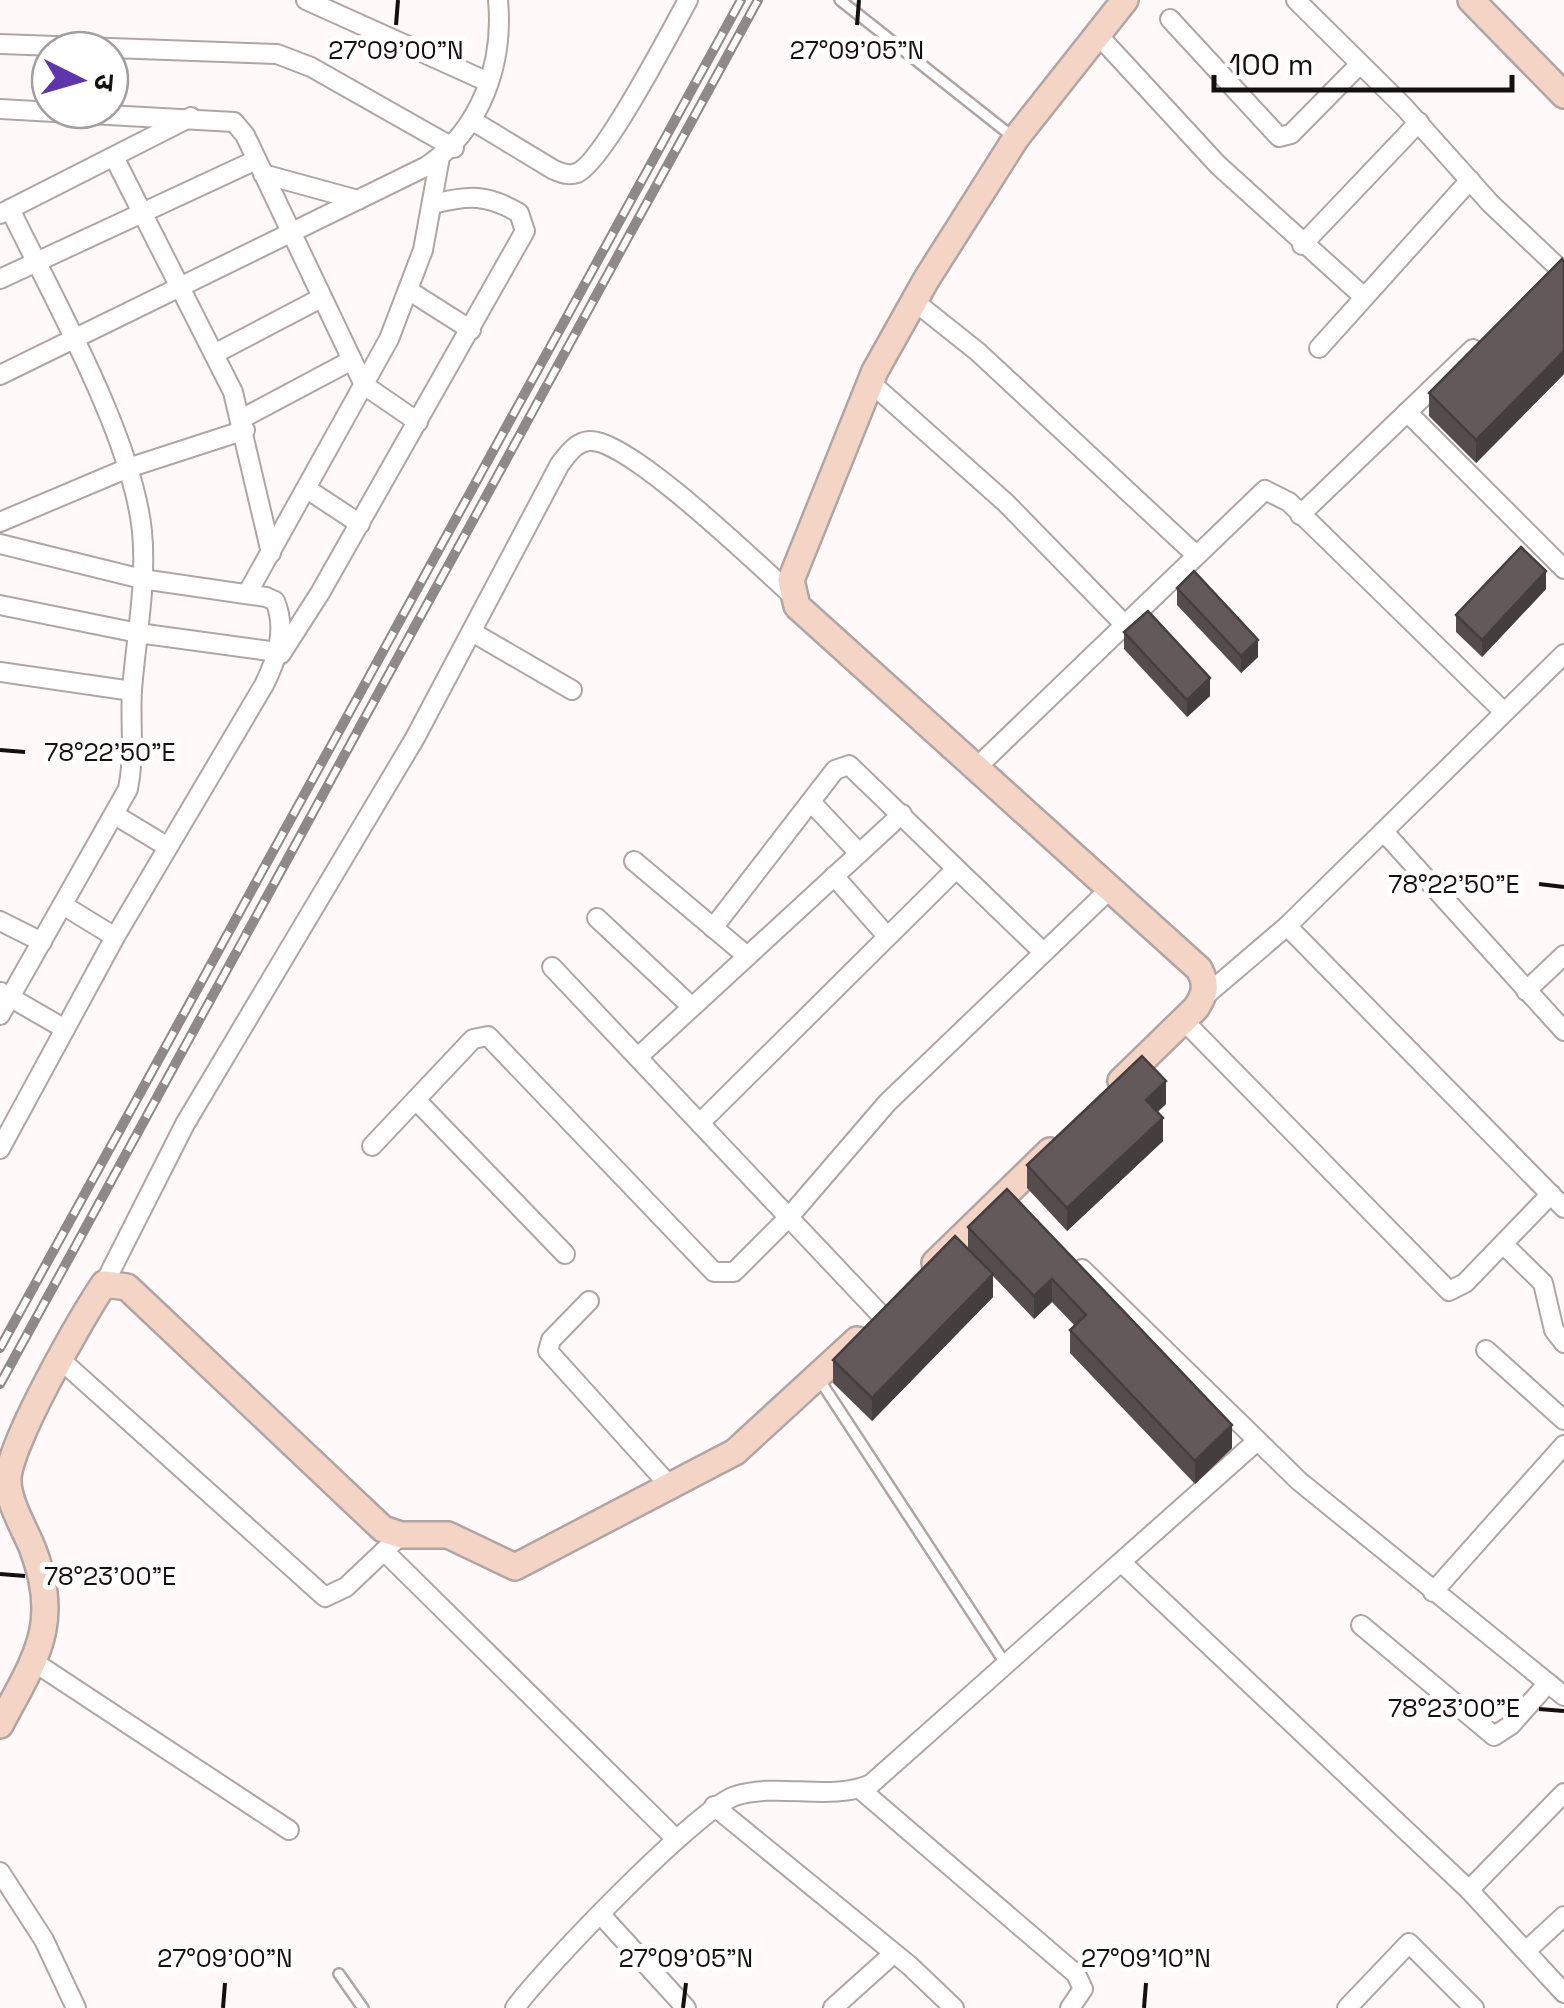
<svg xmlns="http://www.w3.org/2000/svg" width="1564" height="2008" font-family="'Space Grotesk','Noto Sans Devanagari',sans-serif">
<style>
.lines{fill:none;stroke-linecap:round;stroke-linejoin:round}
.lane-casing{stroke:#b1a5a4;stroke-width:14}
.street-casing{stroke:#b1a5a4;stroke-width:22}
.secondary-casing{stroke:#b1a5a4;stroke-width:30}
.lane{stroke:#fff;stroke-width:9}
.street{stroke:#fff;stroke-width:18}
.secondary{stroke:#f3d4c5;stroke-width:25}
.rail-casing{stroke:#8f8a89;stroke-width:10}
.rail{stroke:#fff;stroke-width:6;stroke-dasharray:19;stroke-linecap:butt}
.wall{fill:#554c4d}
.shaded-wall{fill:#453e3f}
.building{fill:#63585a;stroke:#453e3f;stroke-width:2.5}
.ticks{fill:none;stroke:#14100f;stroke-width:4}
.ticks-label{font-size:25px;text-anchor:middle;fill:#14100f;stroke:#fff;stroke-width:10;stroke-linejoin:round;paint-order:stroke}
</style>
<rect width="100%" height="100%" fill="#fffaf9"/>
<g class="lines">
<defs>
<g id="lane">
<polyline points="840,0 1013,137"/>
<polyline points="819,1379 1005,1663"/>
<polyline points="339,1974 363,2008"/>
</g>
<g id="street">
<polyline points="306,0 488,82"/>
<polyline points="1296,0 1404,107 1490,203 1564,273"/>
<polyline points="1170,19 1279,137 1291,134 1360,64"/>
<polyline points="1098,35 1218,165 1364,297"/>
<polyline points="0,44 277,54 311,67 454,148"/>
<polyline points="0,109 234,122 245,135 364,385 418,422"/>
<path d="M 473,121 L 554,170 C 562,173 568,176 577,173 C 603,162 671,31 688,0"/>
<polyline points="114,157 233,392 271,553"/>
<polyline points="263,174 358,200"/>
<polyline points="0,214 191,117"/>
<polyline points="1302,245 1419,122"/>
<polyline points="0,279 256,160"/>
<polyline points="408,290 471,330"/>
<polyline points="914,301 978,352 1196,555"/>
<polyline points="1319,348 1470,180"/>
<polyline points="216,353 321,298"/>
<path d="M 0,375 L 427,166 C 481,129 504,64 498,0"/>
<polyline points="870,382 1006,503 1125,625"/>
<polyline points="1407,412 1564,569"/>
<polyline points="243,418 352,360"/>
<polyline points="307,489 360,524"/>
<polyline points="1300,515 1473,349"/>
<polyline points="0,522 128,468 245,430"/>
<path d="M 0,544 L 142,579 L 266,597 L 275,601 C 287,629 277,659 264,685 L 115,937 L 0,1149"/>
<polyline points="247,594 389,339 423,250 440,157"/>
<polyline points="0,605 138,633 277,652"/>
<polyline points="472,632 572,690"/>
<path d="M 281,654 L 320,593 L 525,231 L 519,213 C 487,194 469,195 433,204"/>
<polyline points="0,672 132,691"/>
<polyline points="975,769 1265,490 1289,502 1504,712"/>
<polyline points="811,802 859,853"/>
<polyline points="115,815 168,847"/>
<polyline points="1384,832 1564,1031"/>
<polyline points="634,861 747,956"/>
<polyline points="834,876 887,936"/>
<polyline points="63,905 115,937"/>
<polyline points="597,918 692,1007"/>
<polyline points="0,921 42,942"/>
<polyline points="1287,926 1564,1208"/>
<polyline points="713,928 835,770 849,765 1043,952"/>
<polyline points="552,967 882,1316"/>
<polyline points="1526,991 1564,955"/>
<polyline points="1,992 65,1029"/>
<polyline points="1205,996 1287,926 1564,654"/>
<path d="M 0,1015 L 128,789 C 135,755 130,724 132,690 C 136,638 147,584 142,531 C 132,436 53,298 10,209"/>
<polyline points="1184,1021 1449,1291 1465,1283 1551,1194"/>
<polyline points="638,1057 902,814"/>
<polyline points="416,1100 565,1254"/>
<polyline points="700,1123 955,870"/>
<polyline points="372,1146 473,1039 488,1036 714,1272 734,1272 789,1217 887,1103 1110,889"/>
<polyline points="1503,1244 1543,1283 1554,1330 1564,1343"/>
<polyline points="1082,1269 1299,1481 1564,1696"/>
<path d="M 104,1284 L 185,1124 L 415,738 L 560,464 C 568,454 576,442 589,441 C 627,437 758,565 791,594"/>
<polyline points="589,1301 551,1340 548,1351 669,1485"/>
<polyline points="1486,1350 1564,1420"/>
<polyline points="62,1361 325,1597 346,1587 401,1535"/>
<polyline points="384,1551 676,1839"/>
<polyline points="1122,1563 1469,1890 1564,1993"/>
<polyline points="1433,1592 1564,1445"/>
<polyline points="1361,1625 1494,1736 1511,1725 1548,1683"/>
<polyline points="34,1662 289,1830"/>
<polyline points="860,1789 1076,1974 1083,1989 1070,2008"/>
<polyline points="714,1806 910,1966 954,2008"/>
<polyline points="0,1872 44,1940 76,2008"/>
<polyline points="1469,1890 1564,1793"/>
<polyline points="602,1916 686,2008"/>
<polyline points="1527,1950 1564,1916"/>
<path d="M 515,2008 C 542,1970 696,1810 735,1796 C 778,1782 830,1802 871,1784 L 1257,1441"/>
<polyline points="833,2008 893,1954"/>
<polyline points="1347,2008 1409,1943 1474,2008"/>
</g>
<g id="secondary">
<polyline points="1471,0 1564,95"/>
<path d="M 1121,1081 L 1196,1008 C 1206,993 1207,984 1199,969 L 797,606 L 791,580 L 875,371 L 926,280 L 1016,138 L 1125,0"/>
<polyline points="935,1263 1050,1151"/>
<path d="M 0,1725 C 36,1657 62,1624 32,1547 C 24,1528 9,1503 8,1482 C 6,1448 82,1317 104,1284 L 127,1287 L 383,1529 L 401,1535 L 448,1535 L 515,1567 L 735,1452 L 857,1340"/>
</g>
</defs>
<use href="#lane" class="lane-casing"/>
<use href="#street" class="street-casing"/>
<use href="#secondary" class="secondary-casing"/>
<use href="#lane" class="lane"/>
<use href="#street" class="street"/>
<use href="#secondary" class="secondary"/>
<defs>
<g id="rail">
<polyline points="0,1348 741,0"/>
<polyline points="0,1384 758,0"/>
</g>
</defs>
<use href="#rail" class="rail-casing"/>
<use href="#rail" class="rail"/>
</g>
<g class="wall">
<polygon points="1564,262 1564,374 1476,463 1429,416 1429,393"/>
<polygon points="1177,588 1258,657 1241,673 1177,605"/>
<polygon points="1546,589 1482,657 1456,632 1456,615"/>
<polygon points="1124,632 1210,696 1187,717 1124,649"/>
<polygon points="1166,1104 1157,1112 1163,1141 1067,1231 1027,1188 1027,1165"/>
<polygon points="1007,1189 1232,1448 1195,1484 1070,1353 1070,1330 1075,1326 1052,1302 1034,1319 993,1276 993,1297 872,1421 833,1383 833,1360 968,1249 968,1227"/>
</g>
<g class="shaded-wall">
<polygon points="1564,351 1564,374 1476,463 1476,440"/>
<polygon points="1546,571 1546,589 1482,657 1482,640"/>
<polygon points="1258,640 1258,657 1241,673 1241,656"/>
<polygon points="1210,678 1210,696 1187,717 1187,700"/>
<polygon points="1166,1081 1166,1104 1146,1123 1146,1100"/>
<polygon points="1163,1118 1163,1141 1067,1231 1067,1208"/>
<polygon points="993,1274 993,1297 872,1421 872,1398"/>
<polygon points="1052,1279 1052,1302 1034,1319 1034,1296"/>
<polygon points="1232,1425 1232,1448 1195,1484 1195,1461"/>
</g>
<g class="building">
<polygon points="1562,259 1564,262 1564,351 1476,440 1429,393"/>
<polygon points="1521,547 1546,571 1482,640 1456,615"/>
<polygon points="1194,571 1258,640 1241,656 1177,588"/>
<polygon points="1148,611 1210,678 1187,700 1124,632"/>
<polygon points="1142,1056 1166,1081 1146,1100 1163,1118 1067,1208 1027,1165"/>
<polygon points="1007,1189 1232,1425 1195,1461 1070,1330 1086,1315 1052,1279 1034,1296 968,1227"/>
<polygon points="955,1236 993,1274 872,1398 833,1360"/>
</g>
<path class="ticks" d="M 396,25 L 398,0M 857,25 L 859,0M 0,750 L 25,752M 1539,884 L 1564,887M 0,1574 L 25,1576M 1539,1709 L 1564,1711M 223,2008 L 225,1983M 683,2008 L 686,1983M 1144,2008 L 1146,1983"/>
<g class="ticks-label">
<text x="396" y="59">27°09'00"N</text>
<text x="857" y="59">27°09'05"N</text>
<text x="110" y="761">78°22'50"E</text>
<text x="1454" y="893">78°22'50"E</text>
<text x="110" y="1585">78°23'00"E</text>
<text x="1454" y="1717">78°23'00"E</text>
<text x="225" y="1967">27°09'00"N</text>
<text x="686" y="1967">27°09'05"N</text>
<text x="1146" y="1967">27°09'10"N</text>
</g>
<g transform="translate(80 80) rotate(95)"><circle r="48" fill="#ffffff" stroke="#a19f9f" stroke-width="2.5"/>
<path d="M0-8L18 38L0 25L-18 38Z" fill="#5e35ad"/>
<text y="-15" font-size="28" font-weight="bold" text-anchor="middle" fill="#14100f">उ</text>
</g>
<path d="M1214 75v15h298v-15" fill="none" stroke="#14100f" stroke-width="5"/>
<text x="1229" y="75" font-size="30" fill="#14100f" stroke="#ffffff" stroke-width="8" paint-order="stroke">100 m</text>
</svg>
